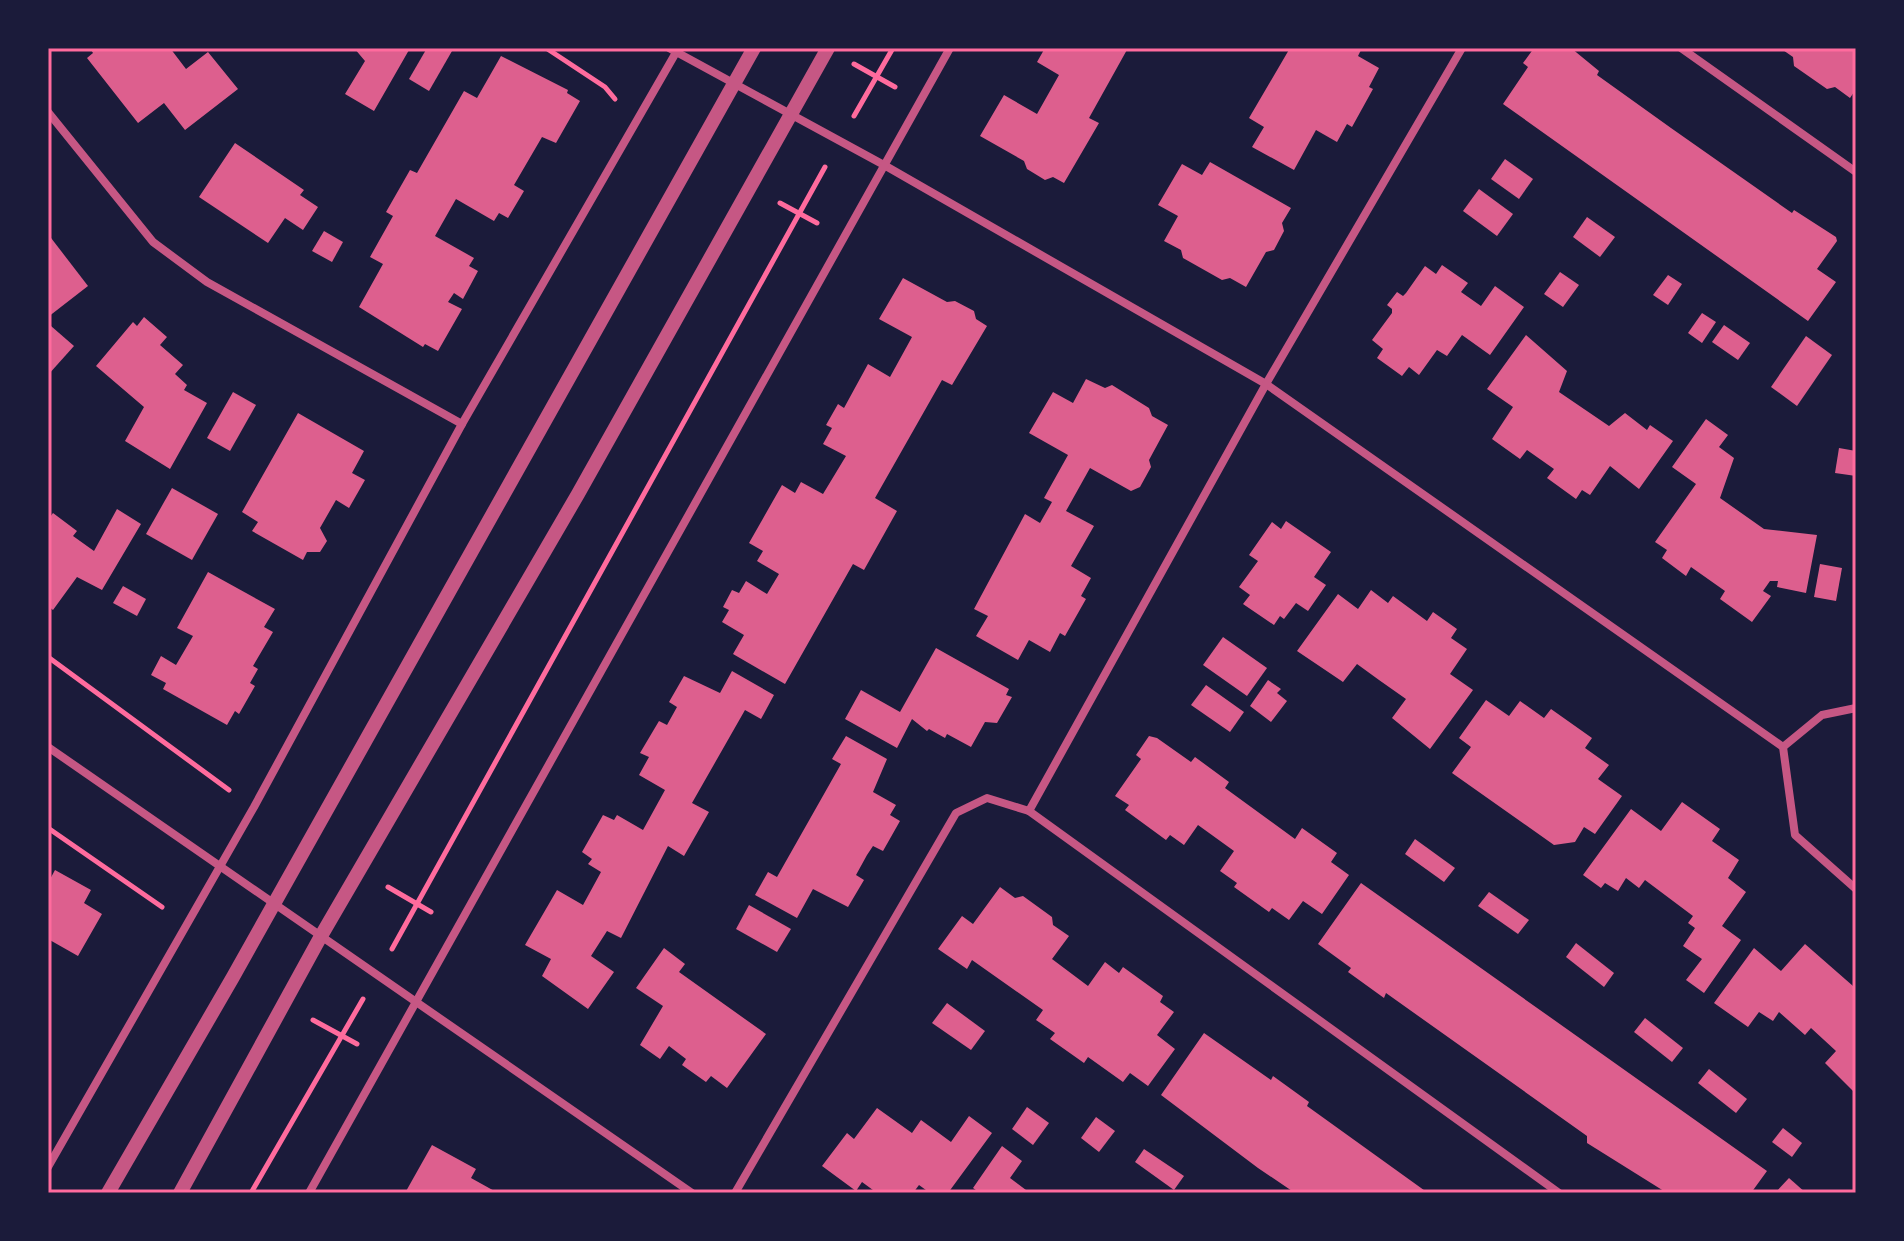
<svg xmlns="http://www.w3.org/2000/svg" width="1904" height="1241" font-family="'Noto Serif',serif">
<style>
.building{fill:#dd5f8e}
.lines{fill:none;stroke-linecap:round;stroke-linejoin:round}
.path{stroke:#ff6b9d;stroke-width:5}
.minor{stroke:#c65784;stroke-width:8}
.tertiary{stroke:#c65784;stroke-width:14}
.neatline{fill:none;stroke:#ff6b9d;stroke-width:3}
</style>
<rect width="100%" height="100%" fill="#1b1b3a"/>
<g class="building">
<polygon points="90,48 170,48 186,69 208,52 238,89 185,130 164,103 138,123 87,58 93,53"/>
<polygon points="354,48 409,50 374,111 345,94 365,61"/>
<polygon points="427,48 452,51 429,91 409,79"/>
<polygon points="1045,48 1128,48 1089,118 1099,123 1064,183 1053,177 1045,180 1027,169 1024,161 980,136 1004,95 1037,114 1059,75 1037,62"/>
<polygon points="1290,48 1362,48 1358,56 1379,68 1369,87 1373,89 1352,127 1347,124 1337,142 1316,130 1294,170 1252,147 1264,127 1249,118"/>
<polygon points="1534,48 1571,48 1599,71 1597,75 1671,128 1792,213 1794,210 1836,237 1837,241 1817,269 1836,282 1808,321 1503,104 1528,67 1523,63"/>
<polygon points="1780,48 1856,48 1856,89 1850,98 1835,87 1827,89 1794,66 1793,57"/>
<polygon points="501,56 568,90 567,93 580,101 556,143 542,137 514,185 524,191 508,218 499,213 494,221 456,199 435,236 474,258 469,266 478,271 463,299 454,293 448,302 462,309 438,351 425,344 423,347 359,307 383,264 370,257 393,216 386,212 410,170 417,173 464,91 477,98"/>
<polygon points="235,143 304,190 300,195 318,207 303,230 285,218 268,243 199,197"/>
<polygon points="1505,159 1533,179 1519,199 1491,179"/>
<polygon points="1210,162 1291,208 1282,223 1284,231 1274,250 1266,252 1246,287 1230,278 1222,280 1183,258 1181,250 1164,241 1178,216 1158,205 1182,164 1202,175"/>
<polygon points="1479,189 1513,214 1497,236 1463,211"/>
<polygon points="1587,217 1615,237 1600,257 1573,237"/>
<polygon points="324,231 343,242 332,262 312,251"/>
<polygon points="48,234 88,286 48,317"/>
<polygon points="1442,265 1468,283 1461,292 1481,306 1495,286 1524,307 1490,355 1462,335 1447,356 1437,350 1419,375 1409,367 1402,376 1377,358 1383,349 1372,340 1392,313 1392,309 1387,305 1397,292 1403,296 1406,293 1425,266 1436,274"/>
<polygon points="1560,272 1579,285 1563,307 1544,294"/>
<polygon points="1668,275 1682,284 1668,305 1653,295"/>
<polygon points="903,278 947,302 955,301 974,311 976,319 987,326 952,385 942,380 875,498 897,511 864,570 853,564 785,684 733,654 744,635 722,622 729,610 723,607 732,590 739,593 746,581 767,594 779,574 757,561 763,551 749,543 782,485 795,493 801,482 823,494 846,456 823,444 832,428 826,425 838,404 844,408 868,364 890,377 912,337 879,319"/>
<polygon points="1702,313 1716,322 1702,343 1688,333"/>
<polygon points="144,317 167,337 160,345 183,365 175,374 187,385 184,390 207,403 170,469 125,441 144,407 96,366 133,322 137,326"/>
<polygon points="1724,325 1750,343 1738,360 1712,342"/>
<polygon points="51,326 74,346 48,375 48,330"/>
<polygon points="1526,335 1567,371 1559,392 1609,426 1625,413 1647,430 1650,425 1673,441 1639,489 1610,466 1590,495 1582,490 1576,499 1547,478 1554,469 1527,450 1520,459 1492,439 1513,407 1487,389"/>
<polygon points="1806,336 1832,355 1797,406 1771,387"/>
<polygon points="1086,379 1105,388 1112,385 1149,408 1152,416 1168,425 1149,460 1151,467 1140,487 1131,491 1090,468 1066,511 1094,526 1071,566 1091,578 1081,596 1086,599 1065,636 1060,633 1050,652 1029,640 1018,660 976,636 988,616 974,609 1025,514 1040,523 1052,502 1044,498 1068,455 1029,433 1053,392 1073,403"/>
<polygon points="233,392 256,405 230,451 207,438"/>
<polygon points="298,413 364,451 352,473 365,480 349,508 336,500 320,528 327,541 320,552 307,552 303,560 252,531 258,522 242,512"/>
<polygon points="1706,419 1728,435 1719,447 1734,458 1720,498 1764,529 1817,535 1806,593 1777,587 1778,581 1770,581 1763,591 1771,596 1752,622 1720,599 1725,591 1691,567 1686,576 1662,558 1667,550 1655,542 1696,484 1672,467"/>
<polygon points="1839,448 1856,451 1856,476 1835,473"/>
<polygon points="172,488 218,514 192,560 146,534"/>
<polygon points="117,509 141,524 102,590 77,577 53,610 48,606 48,520 53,513 77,531 73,536 94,551"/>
<polygon points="1286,521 1331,552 1314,577 1326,585 1308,611 1296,603 1284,619 1280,616 1274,625 1243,604 1250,595 1239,587 1258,561 1249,555 1272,522 1281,529"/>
<polygon points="1820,564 1842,568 1836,601 1814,597"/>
<polygon points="208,572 275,609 264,627 273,632 253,666 258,669 250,683 255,686 239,714 235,711 227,725 163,689 166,683 151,675 161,656 176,665 193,636 177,628"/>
<polygon points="123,586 146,599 137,616 113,603"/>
<polygon points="1371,590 1388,603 1393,596 1427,621 1433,612 1457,629 1451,638 1467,649 1450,674 1473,690 1430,749 1392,718 1406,699 1379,680 1357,664 1343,682 1297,651 1338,594 1358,609"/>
<polygon points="1223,637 1267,668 1247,696 1203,665"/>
<polygon points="936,648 1009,689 1006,695 1012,697 997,723 985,722 971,747 947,734 945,738 929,729 927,731 912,719 897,748 845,719 861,690 900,712"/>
<polygon points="732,671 774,695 761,719 745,710 692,803 709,812 684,856 668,846 621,938 607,931 591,956 614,972 588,1009 542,976 551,959 525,945 557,890 583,905 601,872 588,864 592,859 582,852 603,815 614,820 617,815 643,830 665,790 639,775 649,757 640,753 659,721 667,725 677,707 669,702 684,676 720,693"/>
<polygon points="1268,680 1281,689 1277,693 1287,701 1271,722 1250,706"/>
<polygon points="1206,685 1244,712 1230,732 1191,705"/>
<polygon points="1486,700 1509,716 1520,701 1544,718 1551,709 1592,738 1585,748 1609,765 1598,779 1622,796 1595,834 1584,827 1575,842 1554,845 1452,773 1471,747 1459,738"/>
<polygon points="846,736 887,759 873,792 896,805 890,815 900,821 883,851 873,846 867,855 856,875 864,880 848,907 813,889 797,918 755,895 768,872 777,877 841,764 832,759"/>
<polygon points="1149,736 1157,738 1191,762 1195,757 1229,782 1225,788 1295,839 1302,828 1337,853 1331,862 1349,875 1322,914 1303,901 1289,920 1272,908 1269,912 1234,887 1237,883 1220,871 1234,851 1198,825 1184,845 1170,835 1166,840 1125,810 1129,805 1115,796 1141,759 1136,755"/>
<polygon points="1682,802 1720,829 1712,841 1739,860 1728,878 1746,892 1722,926 1741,940 1704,993 1686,980 1702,959 1683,946 1695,928 1688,923 1693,916 1645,880 1639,888 1626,878 1618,891 1605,883 1601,888 1583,875 1631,809 1661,831"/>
<polygon points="1415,839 1455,868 1444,882 1405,854"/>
<polygon points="55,870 91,890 84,903 102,914 78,956 48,939 48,883"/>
<polygon points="1361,883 1767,1171 1751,1193 1667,1193 1587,1143 1587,1136 1386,993 1384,998 1348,972 1351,968 1318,944"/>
<polygon points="1000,887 1015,898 1023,896 1052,917 1053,925 1069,936 1052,959 1088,986 1105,962 1119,973 1123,967 1163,996 1160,1002 1174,1012 1157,1035 1175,1049 1148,1086 1130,1073 1123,1082 1088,1057 1084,1063 1050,1039 1055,1033 1036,1020 1043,1010 972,960 967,969 938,949 962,916 973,924"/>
<polygon points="1489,892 1529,920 1518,934 1478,906"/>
<polygon points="749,905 791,929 777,952 736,929"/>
<polygon points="1576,943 1614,973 1604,987 1566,957"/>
<polygon points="1805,944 1853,986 1856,982 1856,1094 1825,1063 1836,1051 1811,1028 1805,1035 1779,1012 1773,1021 1759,1012 1748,1027 1714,1003 1754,948 1781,971"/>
<polygon points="664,948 685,964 679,972 766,1034 727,1088 711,1076 706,1082 682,1065 686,1059 669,1046 660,1059 640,1045 663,1006 636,988"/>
<polygon points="947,1003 985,1031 971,1050 932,1023"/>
<polygon points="1645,1018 1683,1048 1672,1062 1634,1032"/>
<polygon points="1204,1033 1271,1080 1273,1076 1309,1102 1307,1106 1428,1193 1295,1193 1258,1168 1161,1095"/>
<polygon points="1709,1069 1747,1099 1736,1113 1698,1083"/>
<polygon points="1027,1107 1049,1123 1033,1145 1012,1129"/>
<polygon points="877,1108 912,1133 921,1120 951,1142 969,1116 992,1133 948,1193 930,1193 919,1185 913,1193 877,1193 862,1182 856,1191 822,1166 847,1133 854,1139"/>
<polygon points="1096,1117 1115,1131 1099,1152 1081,1138"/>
<polygon points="1783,1128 1802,1143 1792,1157 1772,1142"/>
<polygon points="432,1145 476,1169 471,1178 498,1193 405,1193"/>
<polygon points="1002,1146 1022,1161 1010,1178 1030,1193 980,1193 973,1188"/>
<polygon points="1144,1149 1184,1176 1174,1190 1135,1162"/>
<polygon points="1789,1178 1806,1193 1775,1193"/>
</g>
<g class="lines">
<g class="path">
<polyline points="546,48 605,87 615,99"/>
<polyline points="854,64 895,87"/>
<polyline points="854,116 893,48"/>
<polyline points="780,203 817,223"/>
<polyline points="48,657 229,790"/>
<polyline points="48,828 162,907"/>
<polyline points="388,887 431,912"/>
<polyline points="392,949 825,167"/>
<polyline points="313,1020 357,1044"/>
<polyline points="251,1193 363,999"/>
</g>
<g class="minor">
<polyline points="669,48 884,165 1266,384 1783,747 1795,835 1856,889"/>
<polyline points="1681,48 1856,172"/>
<polyline points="48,112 153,242 207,282 462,424"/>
<polyline points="48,747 692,1193"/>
<polyline points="1783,747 1822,715 1856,708"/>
<polyline points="1029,811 1559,1193"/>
<polyline points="48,1167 254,807 462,424 678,49"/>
<polyline points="309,1193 950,48"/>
<polyline points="735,1193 956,813 987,798 1029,811 1266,384 1462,48"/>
</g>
<g class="tertiary">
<polyline points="108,1193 233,977 754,48"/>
<polyline points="180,1193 321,936 578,494 828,48"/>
</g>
</g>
<rect width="1904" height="1241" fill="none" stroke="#1b1b3a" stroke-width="100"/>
<rect x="50" y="50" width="1804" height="1141" class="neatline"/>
</svg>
